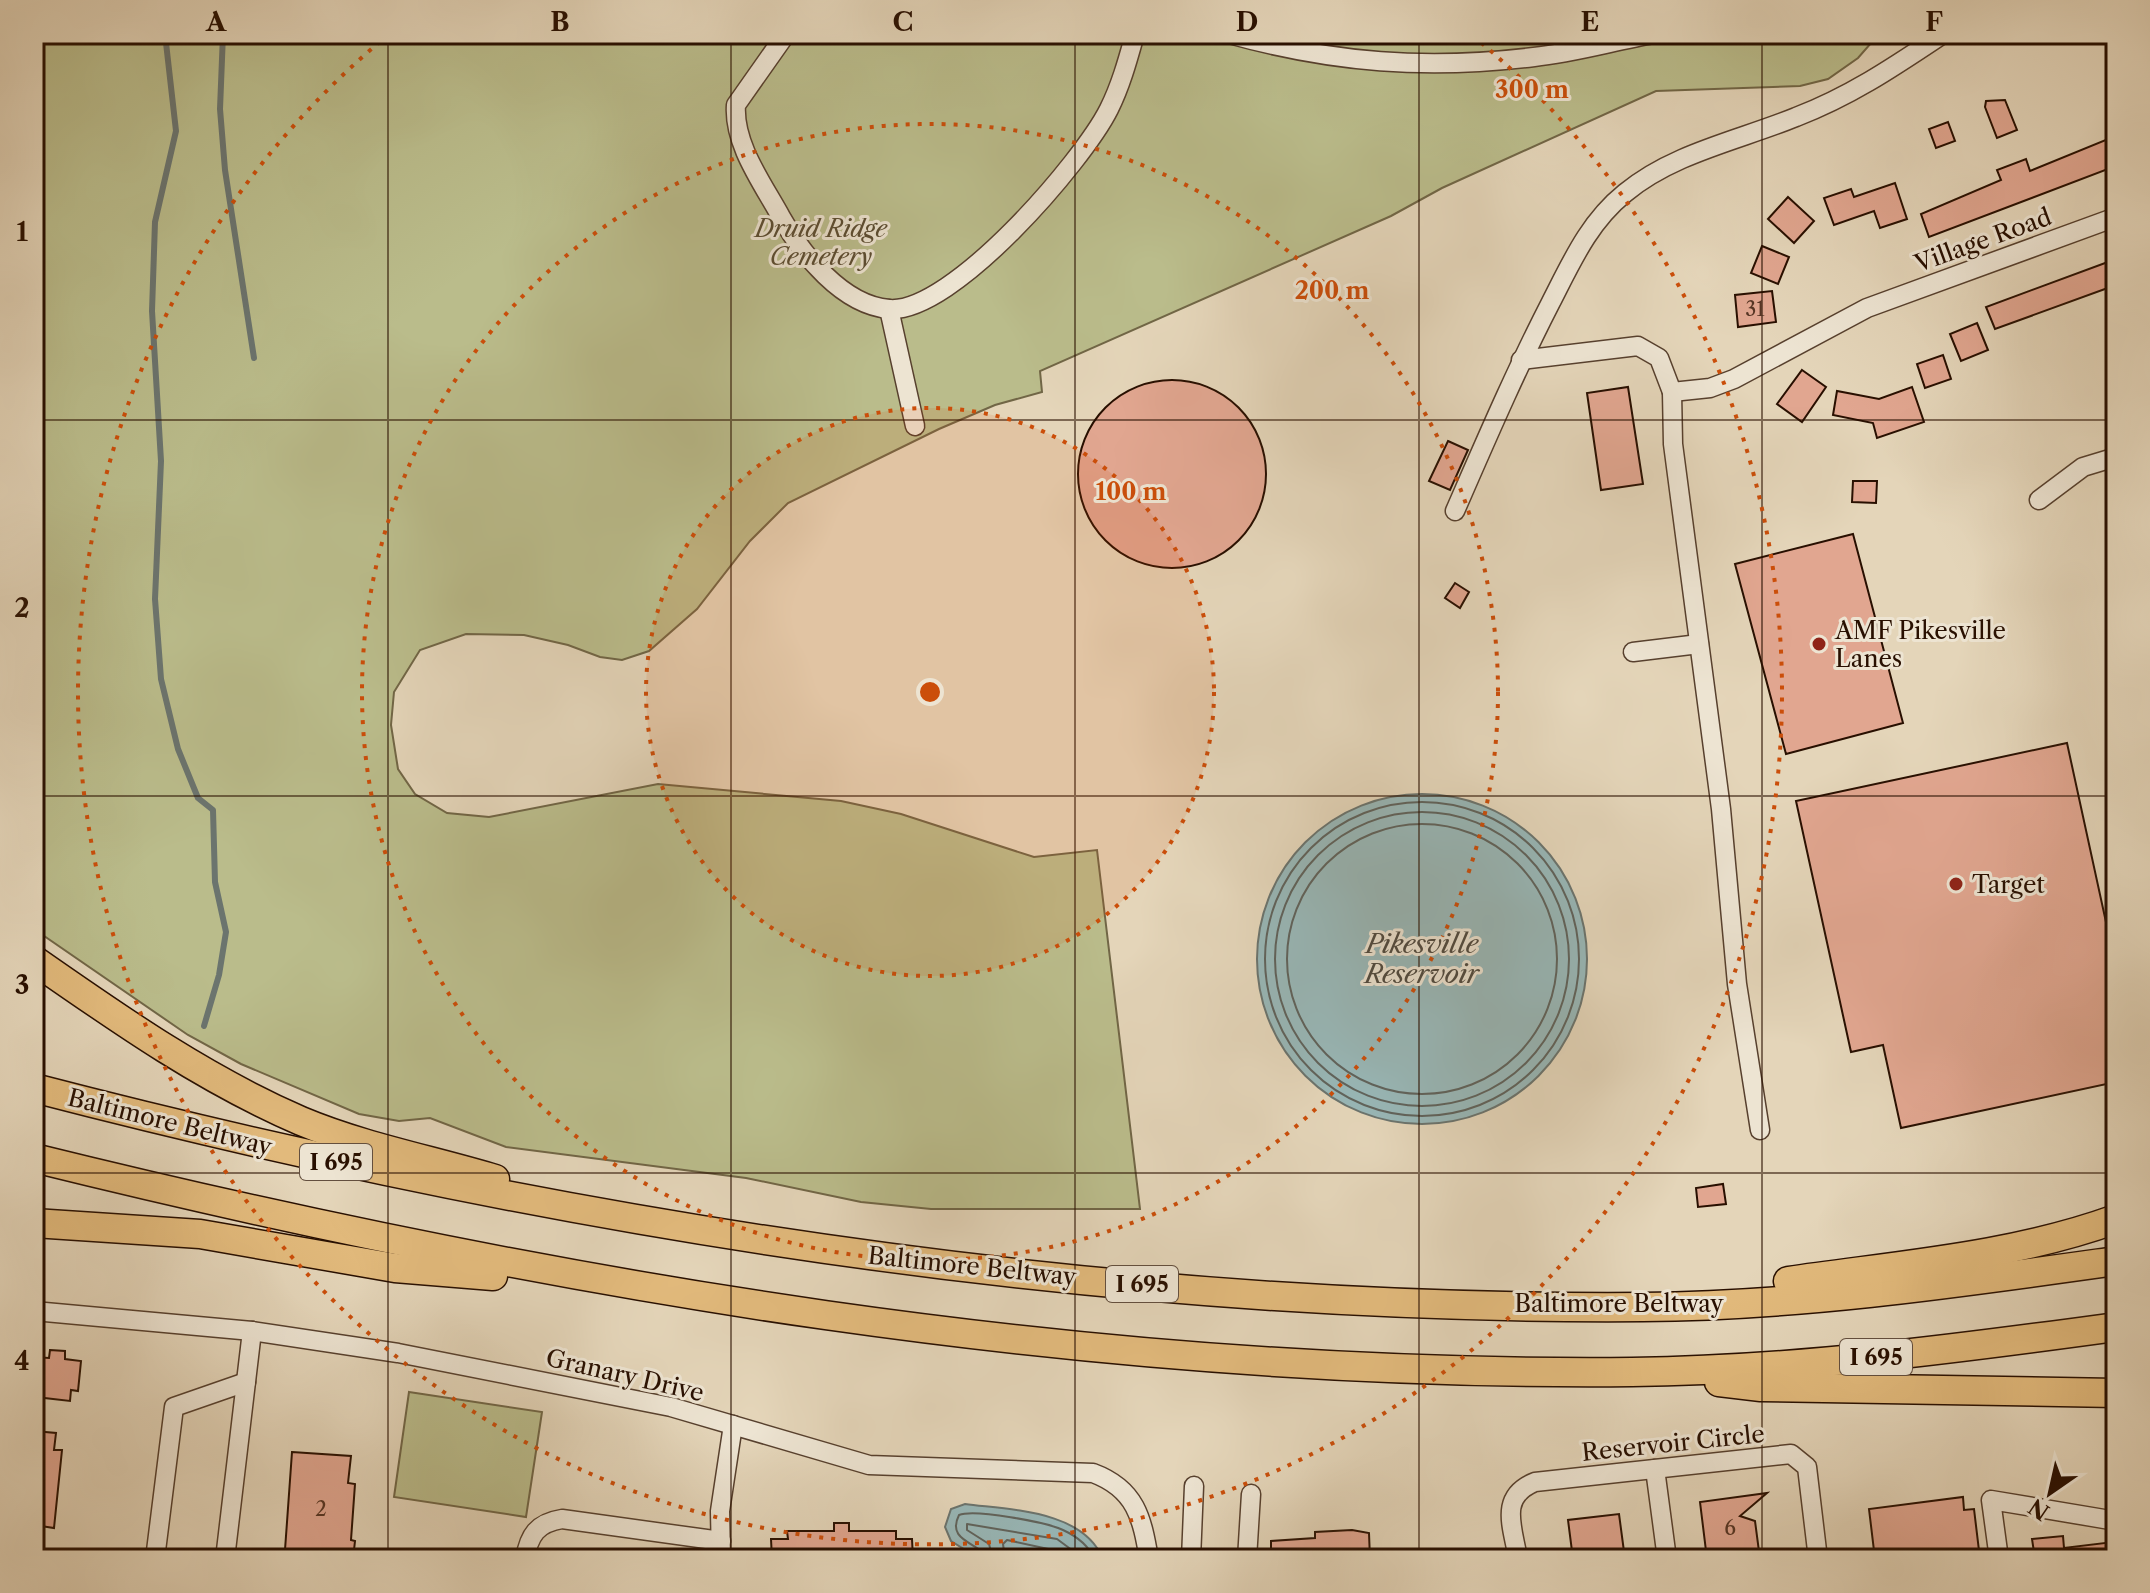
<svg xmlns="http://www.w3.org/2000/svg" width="2150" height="1593" font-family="'Libre Caslon Text',serif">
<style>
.green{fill:#babc8b;stroke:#716646;stroke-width:2}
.water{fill:#98b7b7;stroke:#6b746e;stroke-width:2}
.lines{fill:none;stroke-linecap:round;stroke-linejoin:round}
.shore{stroke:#60635c;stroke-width:2}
.stream{stroke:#6b746e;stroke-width:6}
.building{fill:#e1a690;stroke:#280f00;stroke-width:2}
.minor-casing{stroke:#57402e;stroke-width:21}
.highway-casing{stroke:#280f00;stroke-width:31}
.minor{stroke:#ede4d2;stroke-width:18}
.highway{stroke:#e2ba7c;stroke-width:28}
.grid{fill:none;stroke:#280f00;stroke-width:2;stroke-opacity:0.55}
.ring{fill:none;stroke:#cb4e0a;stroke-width:4;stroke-dasharray:4 8}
.poi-dot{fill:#8f2418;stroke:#ede4d2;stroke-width:3}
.labels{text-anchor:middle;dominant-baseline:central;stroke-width:6;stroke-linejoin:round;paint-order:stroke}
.number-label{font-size:20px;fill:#563524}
.shield{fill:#ede4d2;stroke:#634f3f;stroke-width:2}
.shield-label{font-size:22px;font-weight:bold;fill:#280f00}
.park-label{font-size:24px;font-style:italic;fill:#5b4c31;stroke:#ede4d2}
.street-label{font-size:24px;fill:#280f00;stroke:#ede4d2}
.poi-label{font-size:24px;fill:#280f00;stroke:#ede4d2;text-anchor:start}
.water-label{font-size:26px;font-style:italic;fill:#4f4a40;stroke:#ede4d2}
.centre{fill:#cb4e0a;stroke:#ede4d2;stroke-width:4}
.ring-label{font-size:24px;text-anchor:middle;font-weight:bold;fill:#cb4e0a;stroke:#ede4d2;stroke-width:6;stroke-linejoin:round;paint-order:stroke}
.neatline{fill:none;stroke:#280f00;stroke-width:3}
.grid-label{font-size:26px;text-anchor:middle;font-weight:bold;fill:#280f00}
</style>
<rect width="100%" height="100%" fill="#e4d5b9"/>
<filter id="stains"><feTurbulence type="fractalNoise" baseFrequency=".0025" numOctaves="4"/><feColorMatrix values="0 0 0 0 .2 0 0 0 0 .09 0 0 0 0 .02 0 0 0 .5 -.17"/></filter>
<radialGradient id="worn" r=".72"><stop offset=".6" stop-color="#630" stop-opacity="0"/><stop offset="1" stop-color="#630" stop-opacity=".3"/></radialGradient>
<g class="green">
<polygon points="34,34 1879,34 1858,58 1828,79 1800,86 1656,91 1442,188 1391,216 1040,371 1042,392 995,405 939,429 788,503 750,541 697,609 649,651 622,660 600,657 568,645 524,635 466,634 420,650 394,692 391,725 398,769 415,794 447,813 489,817 658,784 841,801 901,814 1034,857 1097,850 1140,1209 931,1209 861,1202 746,1178 506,1147 430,1118 399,1121 359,1114 241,1064 188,1035 34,929"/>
<polygon points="409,1392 542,1412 526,1517 394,1497"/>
</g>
<g class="water">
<circle cx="1422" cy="959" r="165"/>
<path d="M 965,1504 C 1010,1510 1083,1510 1103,1559 L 980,1559 L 951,1541 L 945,1527 L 951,1509 Z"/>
</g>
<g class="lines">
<g class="shore">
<circle cx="1422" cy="959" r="157"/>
<circle cx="1422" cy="959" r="147"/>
<circle cx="1422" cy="959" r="135"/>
<path d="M 983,1559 L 980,1550 C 965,1540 949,1535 959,1515 C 975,1509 1046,1522 1063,1530 C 1076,1536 1089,1546 1094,1559"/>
<polyline points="993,1559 989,1544 967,1530 967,1524 1057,1539 1084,1559"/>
<polyline points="1005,1559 1003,1544 1007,1540 1053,1550 1066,1559"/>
</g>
<g class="stream">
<polyline points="165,34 176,131 155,222 152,311 161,461 155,599 161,679 178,749 198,798 213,810 215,882 226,932 219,975 204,1026"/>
<polyline points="223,34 220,109 225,170 254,358"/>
</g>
</g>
<g class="building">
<polygon points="2005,100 2017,130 1997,138 1985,107 1986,101"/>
<polygon points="1948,122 1955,141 1936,148 1929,129"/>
<polygon points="2108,139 2116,166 1929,237 1921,214 2001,180 1997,170 2026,159 2030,171"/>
<polygon points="1895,183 1907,219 1880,228 1874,211 1834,225 1824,198 1851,189 1854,197"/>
<polygon points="1788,197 1814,221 1794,243 1768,219"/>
<polygon points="1762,246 1789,257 1778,284 1751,273"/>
<polygon points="2116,259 2116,285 1995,329 1986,307"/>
<polygon points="1772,291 1776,322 1738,327 1735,295"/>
<polygon points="1977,323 1988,350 1961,361 1950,334"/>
<polygon points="1943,355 1951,379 1925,388 1917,364"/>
<polygon points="1802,370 1826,387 1802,422 1777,404"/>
<circle cx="1172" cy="474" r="94"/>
<polygon points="1628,387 1643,484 1601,490 1587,393"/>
<polygon points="1912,387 1924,422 1877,438 1873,423 1833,415 1837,391 1879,399"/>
<polygon points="1448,441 1468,450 1450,490 1429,481"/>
<polygon points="1853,481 1877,481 1876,503 1852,502"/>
<polygon points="1853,534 1903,723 1786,754 1735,564"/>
<polygon points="1455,583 1469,592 1460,608 1445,598"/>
<polygon points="2067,743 2116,968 2116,1082 1901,1128 1883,1045 1851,1052 1796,801"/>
<polygon points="1723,1184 1726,1204 1698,1207 1696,1188"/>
<polygon points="50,1350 65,1351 65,1359 81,1361 78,1391 71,1390 70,1401 36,1397 34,1357 49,1358"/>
<polygon points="34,1431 56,1433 54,1450 62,1450 54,1528 34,1525"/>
<polygon points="292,1452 351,1456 348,1483 355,1484 351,1540 355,1541 353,1559 293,1559 293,1551 285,1550"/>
<polygon points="1767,1493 1740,1516 1755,1521 1760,1559 1707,1559 1700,1502"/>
<polygon points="1963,1497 1964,1510 1974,1509 1980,1559 1875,1559 1869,1509"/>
<polygon points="1619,1514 1625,1559 1573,1559 1568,1520"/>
<polygon points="834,1523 849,1523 849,1531 896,1531 896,1539 912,1539 913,1559 772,1559 771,1539 788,1539 787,1531 834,1531"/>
<polygon points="1352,1530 1369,1533 1370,1559 1271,1559 1271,1541 1315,1538 1315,1532"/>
<polygon points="2063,1536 2064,1548 2113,1542 2115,1559 2035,1559 2032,1539"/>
</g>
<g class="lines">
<defs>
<g id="minor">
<path d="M 786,34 L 736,105 C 733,144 763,184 781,217 C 802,254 842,305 889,309 C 952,314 1083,161 1109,109 C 1121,85 1128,59 1135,34"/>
<path d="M 1229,34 C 1333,63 1427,70 1534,57 C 1574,53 1614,41 1654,34"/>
<polyline points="889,309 915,426"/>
<polyline points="1521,360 1638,346 1659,358 1672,392 1710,388 1734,379 1867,308 2116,217"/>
<polyline points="1672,392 1673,444 1721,809 1737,984 1760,1130"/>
<polyline points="2039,500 2083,467 2116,457"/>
<path d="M 1455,511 C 1486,440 1516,370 1551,302 C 1572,261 1589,222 1625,193 C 1673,153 1740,140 1796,117 C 1851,96 1895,66 1943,34"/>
<polyline points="1633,652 1699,644"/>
<path d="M 34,1311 L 252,1331 L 398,1353 L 671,1407 L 869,1465 L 1093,1473 C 1136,1489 1142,1518 1149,1559"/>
<polyline points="1655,1469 1667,1559"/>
<polyline points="155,1559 174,1407 246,1382"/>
<polyline points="225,1559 252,1331"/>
<path d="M 525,1559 C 529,1535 537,1523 562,1519 L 721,1541"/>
<polyline points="721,1559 720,1511 733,1425"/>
<polyline points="1191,1559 1194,1486"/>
<polyline points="1247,1559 1251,1494"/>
<path d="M 1518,1559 C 1513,1527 1498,1497 1535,1482 L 1791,1454 L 1807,1467 L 1818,1559"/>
<polyline points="1999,1559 1991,1500 2116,1521"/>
</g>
<g id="highway">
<path d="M 34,960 C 120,1020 204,1079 301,1121 C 363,1147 432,1160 495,1179"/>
<path d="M 34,1088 C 558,1224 1100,1311 1643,1307 C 1801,1306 1959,1283 2116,1261"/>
<path d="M 34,1158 C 556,1287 1093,1377 1632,1372 C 1795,1370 1955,1349 2116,1327"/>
<polyline points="34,1223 200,1234 395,1268 493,1276"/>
<path d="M 1788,1281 C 1898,1265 2011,1257 2116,1219"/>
<polyline points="1719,1382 1761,1387 2116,1393"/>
</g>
</defs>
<use href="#minor" class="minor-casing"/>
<use href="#highway" class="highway-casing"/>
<use href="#minor" class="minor"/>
<use href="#highway" class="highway"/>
</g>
<path class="grid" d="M 388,34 L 388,1559M 731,34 L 731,1559M 1075,34 L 1075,1559M 1419,34 L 1419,1559M 1762,34 L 1762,1559M 34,420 L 2116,420M 34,796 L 2116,796M 34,1173 L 2116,1173"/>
<circle cx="930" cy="692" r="284" fill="#cb4e0a" fill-opacity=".12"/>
<g class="ring">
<circle cx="930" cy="692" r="284"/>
<circle cx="930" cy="692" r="568"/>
<path d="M1472 35A852 852 0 1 1 388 35"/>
</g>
<g class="poi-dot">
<circle cx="1819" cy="644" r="8"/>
<circle cx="1956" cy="884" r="8"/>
</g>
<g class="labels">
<g class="number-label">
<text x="1755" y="309">31</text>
<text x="321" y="1509">2</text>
<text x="1730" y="1528">6</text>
</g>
<g class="shield">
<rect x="300" y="1144" width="72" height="36" rx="6"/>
<rect x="1106" y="1266" width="72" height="36" rx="6"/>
<rect x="1840" y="1339" width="72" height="36" rx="6"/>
</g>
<g class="shield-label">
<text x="336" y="1162">I 695</text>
<text x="1142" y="1284">I 695</text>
<text x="1876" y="1357">I 695</text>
</g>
<g class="park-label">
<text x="821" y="228">Druid Ridge<tspan x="821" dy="28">Cemetery</tspan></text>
</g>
<g class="street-label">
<text transform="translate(1983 240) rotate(-20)">Village Road</text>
<text transform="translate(170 1122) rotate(14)">Baltimore Beltway</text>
<text transform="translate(972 1266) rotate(6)">Baltimore Beltway</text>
<text x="1619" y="1303">Baltimore Beltway</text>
<text transform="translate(625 1375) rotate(13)">Granary Drive</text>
<text transform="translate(1673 1443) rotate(-6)">Reservoir Circle</text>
</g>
<g class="poi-label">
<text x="1835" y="630">AMF Pikesville<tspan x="1835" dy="28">Lanes</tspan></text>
<text x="1972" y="884">Target</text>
</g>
<g class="water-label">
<text x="1422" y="944">Pikesville<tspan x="1422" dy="30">Reservoir</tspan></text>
</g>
</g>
<circle cx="930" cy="692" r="12" class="centre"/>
<g class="ring-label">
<text x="1532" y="98">300 m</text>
<text x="1332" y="299">200 m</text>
<text x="1131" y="500">100 m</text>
</g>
<rect width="2150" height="1593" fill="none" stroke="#e4d5b9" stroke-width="88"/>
<g transform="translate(2050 1493) rotate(214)" stroke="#ede4d2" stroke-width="6" paint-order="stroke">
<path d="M0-6L14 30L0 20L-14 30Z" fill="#280f00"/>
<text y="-12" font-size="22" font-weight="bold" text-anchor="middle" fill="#280f00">N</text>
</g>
<rect x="44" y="44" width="2062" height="1505" class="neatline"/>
<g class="grid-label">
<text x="216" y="31">A</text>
<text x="560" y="31">B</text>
<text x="903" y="31">C</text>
<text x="1247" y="31">D</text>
<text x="1590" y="31">E</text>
<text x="1934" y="31">F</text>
<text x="22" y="241">1</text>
<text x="22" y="617">2</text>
<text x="22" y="994">3</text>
<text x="22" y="1370">4</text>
</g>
<rect width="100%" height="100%" filter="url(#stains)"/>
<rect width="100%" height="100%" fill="url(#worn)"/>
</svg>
